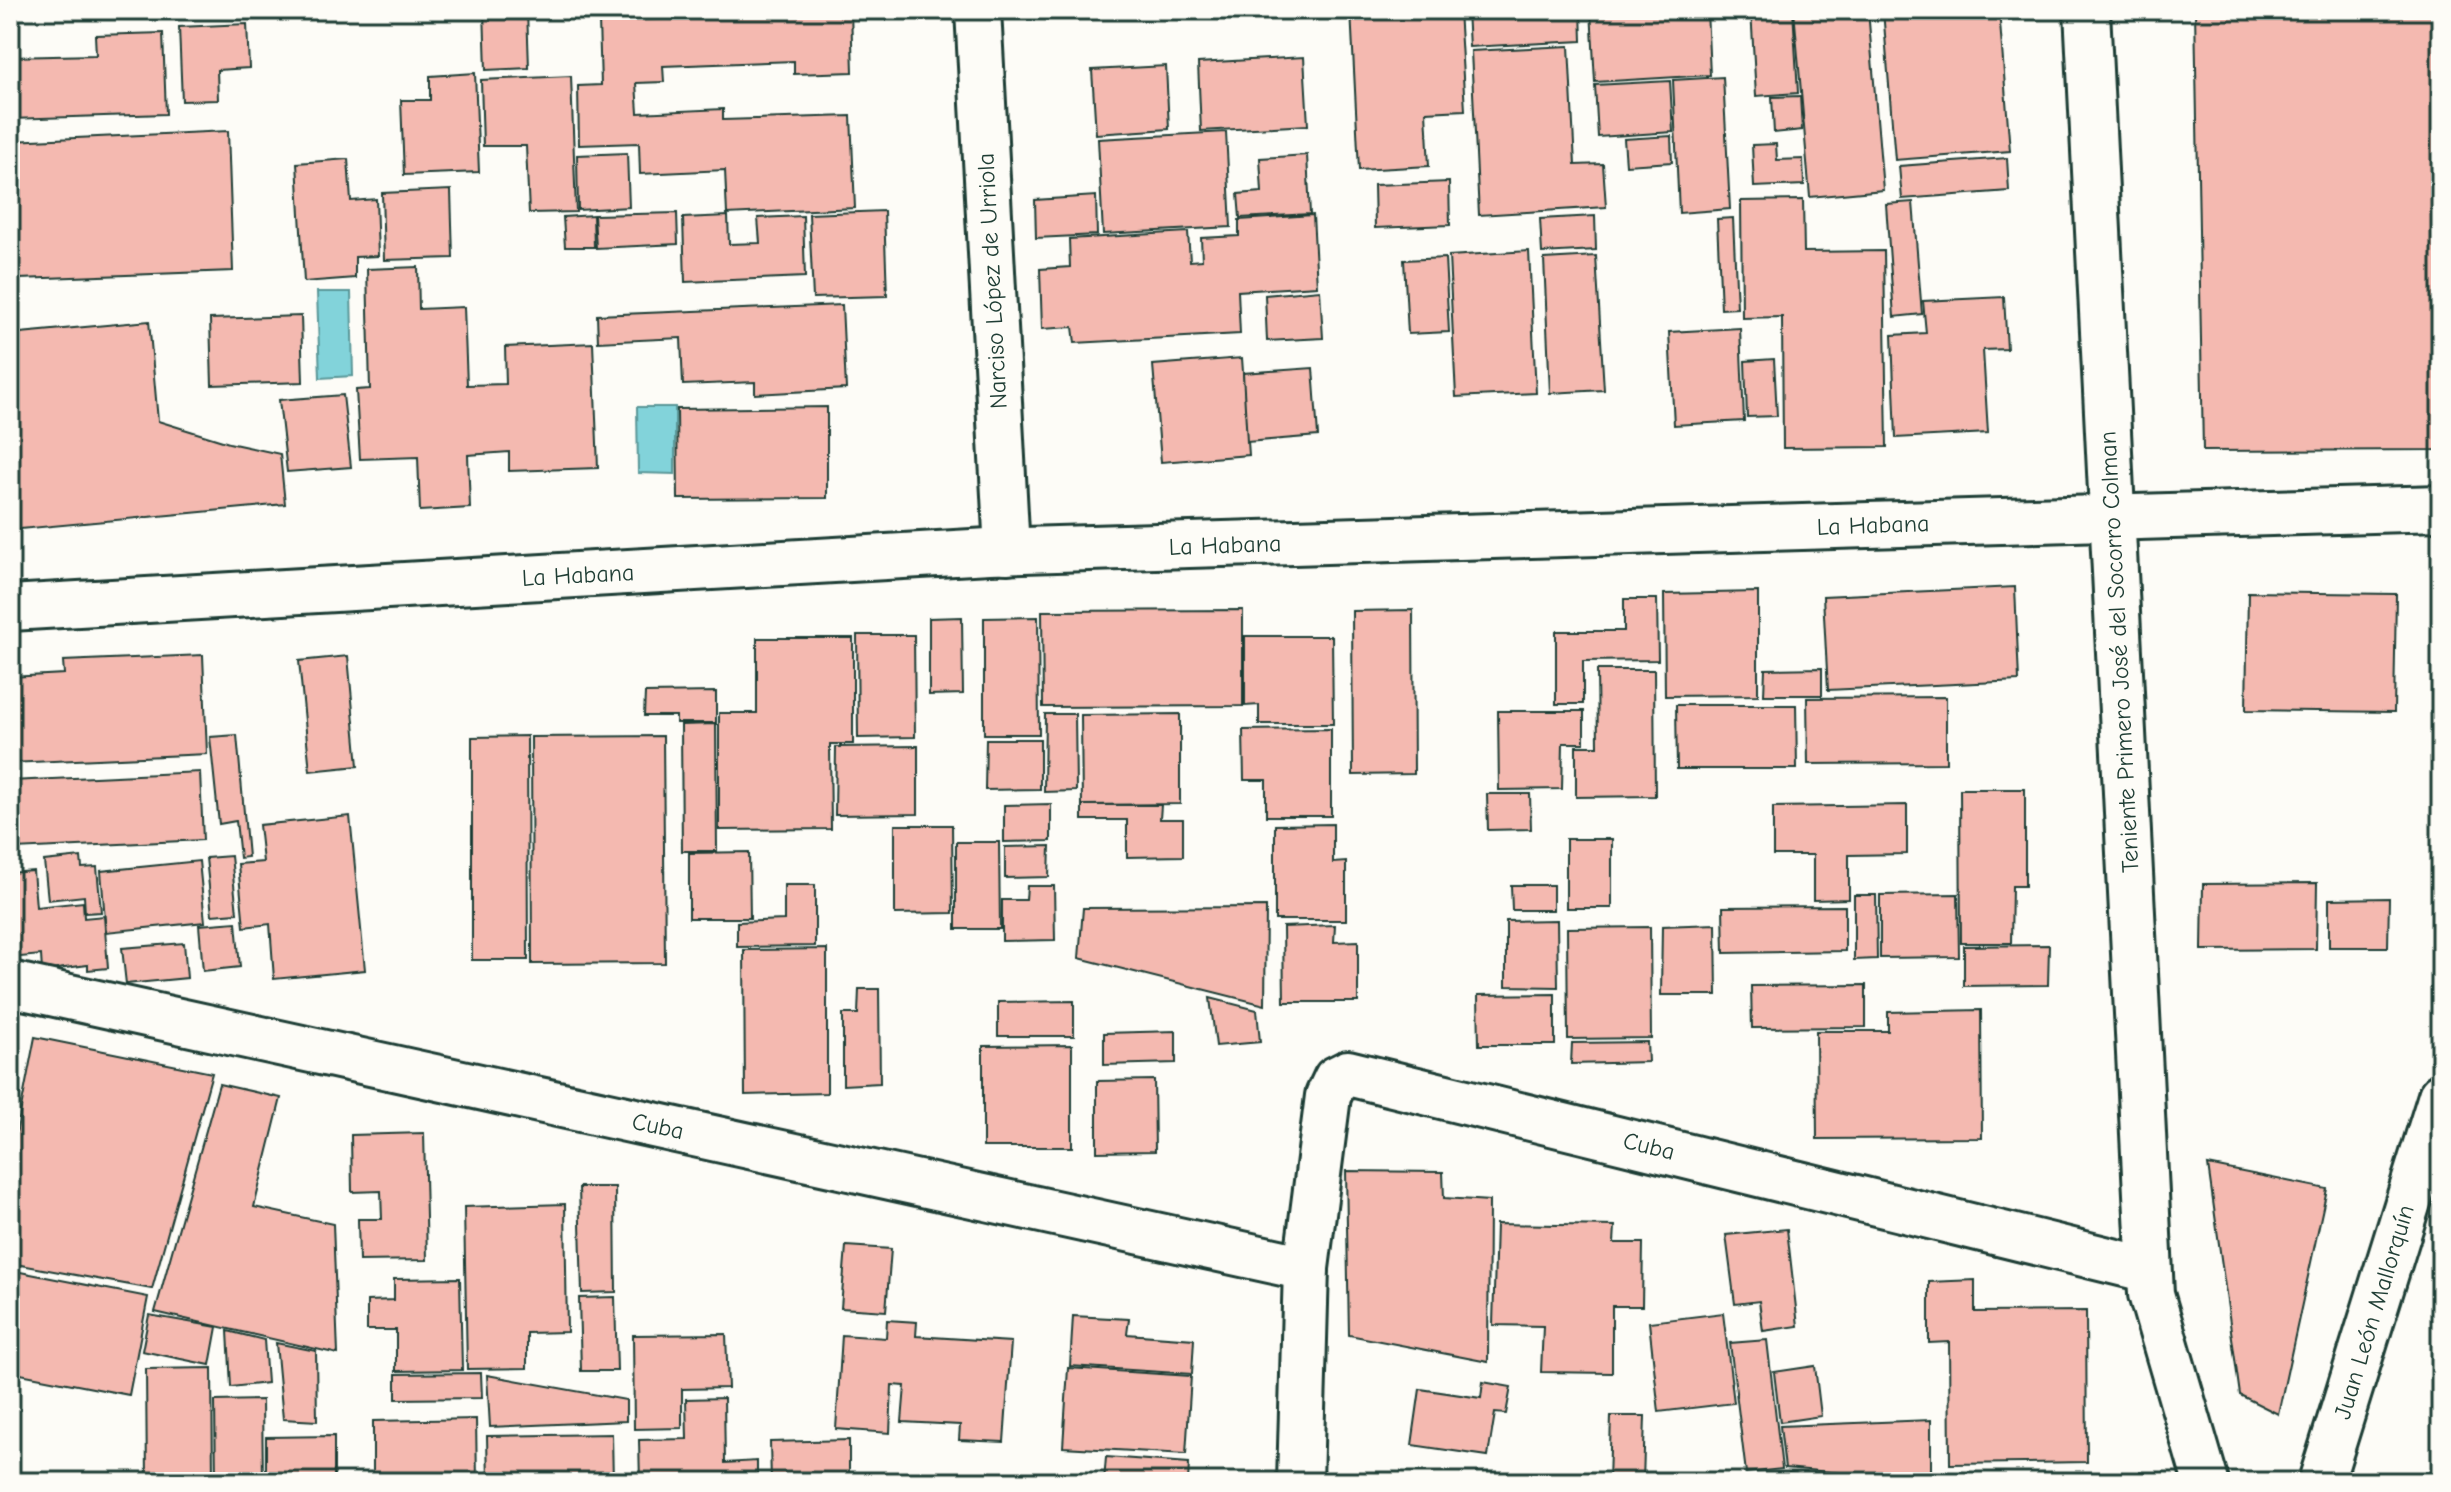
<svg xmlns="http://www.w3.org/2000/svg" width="2451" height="1492" font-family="'Comic Neue',sans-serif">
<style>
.water{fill:#82d3da;stroke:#5a9798;stroke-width:2}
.building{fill:#f4b9b0;stroke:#1f3d34;stroke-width:2}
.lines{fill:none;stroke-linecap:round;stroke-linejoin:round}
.minor-casing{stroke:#1f3d34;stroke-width:50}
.minor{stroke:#fdfcf7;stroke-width:44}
.labels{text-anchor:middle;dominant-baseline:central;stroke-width:7;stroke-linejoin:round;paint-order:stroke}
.street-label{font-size:24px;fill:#1f3d34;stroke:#fdfcf7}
</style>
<rect width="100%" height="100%" fill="#fdfcf7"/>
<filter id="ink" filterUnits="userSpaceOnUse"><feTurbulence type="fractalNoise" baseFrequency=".0125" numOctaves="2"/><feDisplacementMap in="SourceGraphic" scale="16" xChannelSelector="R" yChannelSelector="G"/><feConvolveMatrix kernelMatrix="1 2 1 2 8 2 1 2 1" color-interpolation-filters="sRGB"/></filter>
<g filter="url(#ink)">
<g class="water">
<polygon points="317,292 351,292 353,376 320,378"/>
<polygon points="637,407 675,407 675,474 638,473"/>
</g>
<g class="building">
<polygon points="484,10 527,10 529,68 486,70"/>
<polygon points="661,10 851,11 853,72 794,74 794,61 663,66 664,82 636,83 638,113 723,109 723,120 851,116 855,208 727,214 725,170 640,174 639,143 579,145 578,86 601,85 599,21 662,19"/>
<polygon points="1351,10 1459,10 1465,110 1426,112 1429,166 1359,170"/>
<polygon points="1467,10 1581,10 1582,41 1469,47"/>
<polygon points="1591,10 1707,10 1710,75 1595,82"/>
<polygon points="1751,10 1793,10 1798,93 1756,96"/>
<polygon points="1794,10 1868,10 1883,190 1810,197"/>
<polygon points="1883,10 1999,10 2010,151 1895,160"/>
<polygon points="2195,10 2441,10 2441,450 2203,451"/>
<polygon points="247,24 249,68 217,70 218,100 182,101 179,27"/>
<polygon points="163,33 166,114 10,119 10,57 96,55 95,35"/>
<polygon points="1569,46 1575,165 1603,164 1606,207 1479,215 1471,51"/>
<polygon points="1304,57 1308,125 1201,131 1198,63"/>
<polygon points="1166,66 1169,129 1096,134 1092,70"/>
<polygon points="475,73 479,172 404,175 401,100 430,100 430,76"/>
<polygon points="571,76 576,212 529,213 526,146 483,146 481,80"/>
<polygon points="1723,77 1730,209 1679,213 1673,80"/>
<polygon points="1670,81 1673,132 1598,137 1595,85"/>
<polygon points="1800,96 1802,130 1774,133 1772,97"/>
<polygon points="228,131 233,271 19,279 19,286 10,287 10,172 14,172 11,141"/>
<polygon points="1226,132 1231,227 1103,234 1098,139"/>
<polygon points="1671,136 1672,162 1626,165 1624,139"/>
<polygon points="1776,144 1777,160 1803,159 1804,185 1754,187 1752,145"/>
<polygon points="627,153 629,207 578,210 577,155"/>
<polygon points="1307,155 1310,214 1240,218 1238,194 1262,192 1260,158"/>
<polygon points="2007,158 2009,191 1902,199 1899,166"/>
<polygon points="348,159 351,201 376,199 378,256 355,257 355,278 304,282 297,163"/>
<polygon points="1449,182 1450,225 1375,228 1374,185"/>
<polygon points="451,190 453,258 384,260 382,193"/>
<polygon points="1096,196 1097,235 1036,238 1035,200"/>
<polygon points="1803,200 1804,252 1884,251 1887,447 1783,448 1782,317 1742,318 1741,201"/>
<polygon points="1913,202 1922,314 1894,317 1886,204"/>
<polygon points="884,211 887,296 813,298 809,214"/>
<polygon points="677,213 678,244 596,248 594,215"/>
<polygon points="593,215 594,247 565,247 563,217"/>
<polygon points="1313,215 1317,286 1238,291 1240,334 1075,343 1073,327 1042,329 1040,269 1070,267 1069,239 1188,232 1190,261 1202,260 1201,238 1239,236 1239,220"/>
<polygon points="728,216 729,244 760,243 758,218 803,216 805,277 685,282 683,218"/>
<polygon points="1595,216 1596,250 1542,253 1540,219"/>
<polygon points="1733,218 1737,308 1721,309 1717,219"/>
<polygon points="1529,251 1536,393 1456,397 1449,256"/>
<polygon points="1596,256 1604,390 1550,393 1544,259"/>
<polygon points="1445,258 1449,332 1408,334 1404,260"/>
<polygon points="418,267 419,309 464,307 467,385 506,384 505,347 593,343 598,468 509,471 509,452 468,455 470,508 420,511 418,457 360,459 356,390 370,389 367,269"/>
<polygon points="1320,290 1323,338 1267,341 1265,295"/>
<polygon points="2004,297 2007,349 1983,350 1988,433 1896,438 1892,335 1926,333 1923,301"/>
<polygon points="842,305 846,389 755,394 755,382 683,385 681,338 598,342 597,315"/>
<polygon points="301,316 303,382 212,385 210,319"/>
<polygon points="149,321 158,421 229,443 280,454 285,504 10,530 10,334"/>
<polygon points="1740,328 1744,421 1674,425 1669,332"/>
<polygon points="1242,358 1249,455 1161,462 1153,365"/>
<polygon points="1774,359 1777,416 1747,417 1745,361"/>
<polygon points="1313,368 1318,436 1247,442 1243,373"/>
<polygon points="343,395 351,467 287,472 279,400"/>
<polygon points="827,407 827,498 678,499 677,409"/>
<polygon points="2015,587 2019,681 1828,690 1823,596"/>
<polygon points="1758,592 1758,695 1665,696 1664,594"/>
<polygon points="2248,592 2396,594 2394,712 2246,710"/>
<polygon points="1624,599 1657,599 1658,660 1583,661 1583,704 1556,704 1556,631 1624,631"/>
<polygon points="1243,610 1243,706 1043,707 1042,611"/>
<polygon points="1413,610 1414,774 1353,775 1352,611"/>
<polygon points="962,617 963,694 929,695 929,618"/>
<polygon points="1038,617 1039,734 984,734 984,618"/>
<polygon points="857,635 914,635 915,737 858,738"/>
<polygon points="1245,636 1332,636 1333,724 1259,724 1259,705 1245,706"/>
<polygon points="757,638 853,638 853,744 830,744 831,829 719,830 719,713 757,713"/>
<polygon points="203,655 207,754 10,763 10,677 64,674 63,661"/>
<polygon points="348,656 358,766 310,771 299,661"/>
<polygon points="1822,668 1822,695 1764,695 1765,669"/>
<polygon points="1597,670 1654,670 1655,796 1576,797 1576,746 1598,746"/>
<polygon points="716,692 716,723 676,723 676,716 644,716 645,693"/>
<polygon points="1946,697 1946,763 1808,764 1807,698"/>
<polygon points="1676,705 1796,705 1797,769 1677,769"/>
<polygon points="1498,711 1584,711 1584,743 1563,743 1562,789 1499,790"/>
<polygon points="1045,714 1075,714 1076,791 1044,792"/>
<polygon points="1180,714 1180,804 1082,805 1081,715"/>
<polygon points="716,724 717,851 682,851 681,725"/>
<polygon points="1331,729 1331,816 1266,816 1266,780 1244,780 1243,730"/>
<polygon points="237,735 248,857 240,858 236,821 219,824 210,737"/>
<polygon points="527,736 528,960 472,960 472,737"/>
<polygon points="663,736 665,963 532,964 531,737"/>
<polygon points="986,739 1040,739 1040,789 985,790"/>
<polygon points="918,746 918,814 835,815 836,747"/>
<polygon points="200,772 203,840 15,849 11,781"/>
<polygon points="1960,789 2025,789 2025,886 2012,886 2011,943 1961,943"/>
<polygon points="1487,794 1530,794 1531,829 1488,830"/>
<polygon points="1051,804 1051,841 1004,842 1004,805"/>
<polygon points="1082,805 1161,805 1160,819 1183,819 1183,856 1127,857 1127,820 1082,820"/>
<polygon points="1907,805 1907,854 1849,855 1849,899 1813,900 1813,855 1773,855 1773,807"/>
<polygon points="350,816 365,970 274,979 270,924 244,927 238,864 263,862 259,825"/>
<polygon points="1333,824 1333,863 1346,862 1346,920 1275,920 1275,825"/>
<polygon points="895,825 952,825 953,913 895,914"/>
<rect x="1566" y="839" width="46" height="69"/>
<polygon points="956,842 999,842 1000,929 956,929"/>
<polygon points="1050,846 1049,877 1005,878 1005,847"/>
<polygon points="749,852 750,918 689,918 689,853"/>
<polygon points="231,856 237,913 212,915 206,858"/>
<polygon points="81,857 82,868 97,867 101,912 85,913 84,896 48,900 44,861"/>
<polygon points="199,861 205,922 106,932 101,871"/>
<polygon points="33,871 36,907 83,902 84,918 104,916 108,968 88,970 88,965 42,971 41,955 10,958 10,873"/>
<polygon points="2317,883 2316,949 2202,950 2203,884"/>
<polygon points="784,885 815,885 815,946 737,947 737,922 784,920"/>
<polygon points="1511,885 1553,885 1553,910 1512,910"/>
<polygon points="1027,886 1054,886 1055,940 1002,941 1002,900 1026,900"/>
<polygon points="1958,894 1959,957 1880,958 1880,895"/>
<polygon points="1854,895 1876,895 1877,959 1854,960"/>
<polygon points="2389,898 2388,947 2329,947 2329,899"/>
<polygon points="1845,906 1845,951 1724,953 1723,907"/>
<polygon points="1266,907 1265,1005 1079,958 1083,908"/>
<polygon points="1557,920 1558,987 1506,986 1506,921"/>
<polygon points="236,922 240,967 203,971 199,925"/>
<polygon points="1716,924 1717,995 1661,995 1662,926"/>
<polygon points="1335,925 1334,942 1358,941 1358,1002 1284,1002 1283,927"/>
<polygon points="1650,927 1651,1038 1568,1039 1567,928"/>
<polygon points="184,943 187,978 126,984 122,948"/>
<polygon points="2049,945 2048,985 1964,986 1964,946"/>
<polygon points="827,949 827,1093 745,1095 744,950"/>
<polygon points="1866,985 1866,1027 1752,1028 1751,986"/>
<polygon points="859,989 879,989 880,1083 843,1085 843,1014 858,1014"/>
<polygon points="1555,994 1555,1045 1479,1045 1478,995"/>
<polygon points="1210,998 1257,1010 1260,1042 1216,1046"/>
<polygon points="1074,1001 1074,1036 998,1036 998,1002"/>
<polygon points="1981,1010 1982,1138 1817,1139 1816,1031 1888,1031 1888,1012"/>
<polygon points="1176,1031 1176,1063 1104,1065 1104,1033"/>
<polygon points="35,1037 212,1073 152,1289 10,1263 10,1165"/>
<polygon points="1647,1042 1648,1062 1571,1064 1572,1043"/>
<polygon points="1072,1045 1072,1147 983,1147 983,1046"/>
<polygon points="1154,1080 1155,1151 1097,1152 1097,1081"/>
<polygon points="219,1084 281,1098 254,1207 333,1224 338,1354 155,1312"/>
<polygon points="424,1133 427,1260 359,1261 358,1219 382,1219 381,1191 352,1192 351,1135"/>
<polygon points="2208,1165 2327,1189 2278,1414 2240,1395"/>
<polygon points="1346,1171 1443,1172 1444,1198 1489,1201 1488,1362 1349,1335"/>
<polygon points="579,1187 615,1187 616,1292 582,1293"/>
<polygon points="565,1204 567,1332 527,1333 527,1368 467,1369 464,1207"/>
<polygon points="1496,1224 1615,1226 1614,1243 1643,1243 1642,1306 1612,1306 1612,1373 1541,1372 1543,1326 1493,1325"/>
<polygon points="1787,1229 1798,1326 1763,1331 1759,1301 1735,1304 1726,1235"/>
<polygon points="846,1246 891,1249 886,1311 841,1308"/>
<polygon points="10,1270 148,1297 129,1395 10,1372"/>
<polygon points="460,1278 462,1370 396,1371 396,1330 367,1330 367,1301 394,1300 394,1279"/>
<polygon points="1975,1280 1975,1312 2086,1311 2087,1462 1950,1464 1949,1342 1929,1343 1929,1282"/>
<polygon points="615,1297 617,1371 581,1371 579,1298"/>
<polygon points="1723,1313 1734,1403 1659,1412 1649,1322"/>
<polygon points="149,1315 217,1327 210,1365 142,1351"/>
<polygon points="1073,1316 1129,1319 1127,1334 1194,1339 1192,1374 1070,1366"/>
<polygon points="887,1320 917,1322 916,1336 1011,1342 1004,1442 959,1440 960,1425 902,1422 905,1386 892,1385 890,1433 836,1429 842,1335 886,1338"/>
<polygon points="228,1331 264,1340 267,1383 231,1387"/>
<polygon points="726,1334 728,1388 682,1389 682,1428 634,1429 633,1335"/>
<polygon points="1767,1340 1782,1469 1746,1473 1730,1343"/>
<polygon points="276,1343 316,1351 317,1421 283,1419"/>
<polygon points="1815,1366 1821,1416 1780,1422 1774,1372"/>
<polygon points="212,1368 213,1482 147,1482 146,1369"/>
<polygon points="1068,1368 1191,1376 1186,1454 1063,1447"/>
<polygon points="481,1373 482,1398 396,1399 396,1374"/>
<polygon points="487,1375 626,1400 626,1421 490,1427"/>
<polygon points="1483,1382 1511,1387 1506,1414 1495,1413 1488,1456 1412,1445 1420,1389 1481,1398"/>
<polygon points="724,1398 725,1463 757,1461 757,1482 640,1482 639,1440 687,1439 686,1399"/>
<polygon points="262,1400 263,1482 216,1482 215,1401"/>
<polygon points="1611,1416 1645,1416 1643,1482 1609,1482"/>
<polygon points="476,1419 477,1482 373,1482 373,1421"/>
<polygon points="1931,1420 1931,1481 1785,1468 1780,1426"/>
<polygon points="612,1434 613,1482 488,1482 487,1436"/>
<polygon points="334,1436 334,1482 266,1482 266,1437"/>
<polygon points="849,1440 849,1482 771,1482 770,1442"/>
<polygon points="1106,1457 1189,1463 1188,1482 1104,1482"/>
<polygon points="1789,1473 1848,1482 1787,1482"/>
<polygon points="1364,1476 1408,1482 1363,1482"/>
</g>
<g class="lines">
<defs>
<g id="minor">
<polyline points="978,10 1007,551"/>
<polyline points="2087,10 2151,1294 2206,1482"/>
<polyline points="10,608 989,551 2441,508"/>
<polyline points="10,984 1306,1268"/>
<polyline points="1300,1482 1306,1268 1328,1096 1336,1079 1348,1073 2149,1270"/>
<polyline points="2321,1482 2441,1096"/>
</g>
</defs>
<use href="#minor" class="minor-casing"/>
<use href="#minor" class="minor"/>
</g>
</g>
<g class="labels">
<g class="street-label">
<text transform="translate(992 281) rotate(-93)">Narciso López de Urriola</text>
<text transform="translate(1873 525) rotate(-2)">La Habana</text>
<text transform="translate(1225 545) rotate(-2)">La Habana</text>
<text transform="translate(578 575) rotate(-3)">La Habana</text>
<text transform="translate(2119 652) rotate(-93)">Teniente Primero José del Socorro Colman</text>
<text transform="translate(658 1126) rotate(12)">Cuba</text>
<text transform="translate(1649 1146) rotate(14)">Cuba</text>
<text transform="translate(2374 1312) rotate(-73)">Juan León Mallorquín</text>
</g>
</g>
<rect width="2451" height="1492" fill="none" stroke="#fdfcf7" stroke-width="40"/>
<rect x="20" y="20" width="2411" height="1452" fill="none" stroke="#1f3d34" stroke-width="3" filter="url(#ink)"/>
</svg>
